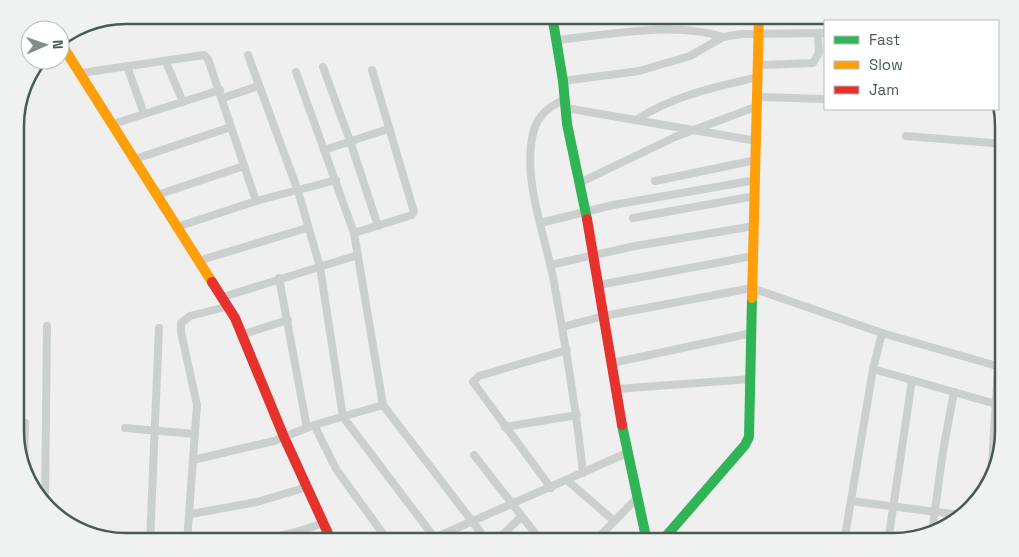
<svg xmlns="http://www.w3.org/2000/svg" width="1019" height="557" font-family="'Space Grotesk',sans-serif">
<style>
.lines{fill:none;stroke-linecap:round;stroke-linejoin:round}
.street{stroke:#cbd0ce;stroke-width:8}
.fast{stroke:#30b455;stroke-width:10}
.slow{stroke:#ff9f0a;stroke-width:10}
.jam{stroke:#e5322d;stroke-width:10}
.rim{fill:none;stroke:#475b51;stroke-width:2.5}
</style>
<rect width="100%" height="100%" fill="#f0eff0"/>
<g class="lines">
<g class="street">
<polyline points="896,16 896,21"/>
<path d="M 556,40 C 607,35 674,21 723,37"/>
<polyline points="248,55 298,191 320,267 343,417 434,537"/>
<polyline points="166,62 183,102"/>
<polyline points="759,65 813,63 819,53 818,33"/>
<polyline points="127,66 144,114"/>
<polyline points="323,67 350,141 378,226"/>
<polyline points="296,72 354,233 383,405 488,542"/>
<polyline points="81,73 204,55 208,59 256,201"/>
<polyline points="563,81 639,71 690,56 723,37 741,34 825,33"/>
<polyline points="758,97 825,99"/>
<polyline points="223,98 258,86"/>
<path d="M 565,99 C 550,106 539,114 534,130 C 521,175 544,232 553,277 C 565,342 576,407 583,473"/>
<polyline points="998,106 1000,107"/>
<polyline points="566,108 757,141"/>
<path d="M 636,120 C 672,96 718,86 759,77"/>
<polyline points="113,124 220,90"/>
<polyline points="906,136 1004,144"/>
<polyline points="324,150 388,129"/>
<polyline points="135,159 231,127"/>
<polyline points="655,181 756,160"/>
<polyline points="579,183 675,137 758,106"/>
<polyline points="157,195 244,166"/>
<polyline points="633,218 755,196"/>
<polyline points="540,223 613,205 756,180"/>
<polyline points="177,227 256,201 336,180"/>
<polyline points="354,233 412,215 414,212 372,70"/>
<polyline points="198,261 307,228"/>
<polyline points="550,265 635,246 754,226"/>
<polyline points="279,278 307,428"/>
<polyline points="599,285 753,256"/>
<polyline points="223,297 358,255"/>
<polyline points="562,327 604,316 752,288 882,333 1004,368"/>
<polyline points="244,334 288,320"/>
<polyline points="612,363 752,333"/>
<polyline points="873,369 996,404"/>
<polyline points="616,389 751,379"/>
<polyline points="314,425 336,469 389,542"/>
<polyline points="505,427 577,415"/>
<polyline points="125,428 195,434"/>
<polyline points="474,455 542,542"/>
<polyline points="193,460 274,441 314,425 383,405"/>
<polyline points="24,468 25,423"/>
<polyline points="991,480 998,367"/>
<polyline points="568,481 613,520"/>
<polyline points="551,488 473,382 479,376 567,350"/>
<polyline points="851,501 961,515"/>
<polyline points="45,504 47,326"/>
<polyline points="191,514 257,502 307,487"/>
<polyline points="932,532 943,451 954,392"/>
<polyline points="150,542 159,328"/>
<polyline points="187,542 197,405 181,332 181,323 190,316 229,306"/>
<path d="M 221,542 C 260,540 287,537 323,523"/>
<polyline points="425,542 627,453"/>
<polyline points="495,542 521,517"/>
<polyline points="594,542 637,498"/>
<polyline points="844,542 873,369 882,333"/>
<polyline points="888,542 912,380"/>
</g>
<g class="fast">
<polyline points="552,15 563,81 567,124 587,219"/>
<polyline points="622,425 647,542"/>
<polyline points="661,542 745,445 749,437 752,298"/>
</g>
<g class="slow">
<polyline points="60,42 212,282"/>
<polyline points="752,298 759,15"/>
</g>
<g class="jam">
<polyline points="587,219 622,425"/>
<polyline points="212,282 235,318 284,437 332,542"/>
</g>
</g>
<path d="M0 0H1019V557H0ZM126 24H893A102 102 0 0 1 995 126V431A102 102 0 0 1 893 533H126A102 102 0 0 1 24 431V126A102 102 0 0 1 126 24Z" fill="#f0f2f1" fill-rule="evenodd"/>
<path class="rim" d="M126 24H893A102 102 0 0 1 995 126V431A102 102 0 0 1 893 533H126A102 102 0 0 1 24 431V126A102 102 0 0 1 126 24Z"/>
<rect x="824" y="20" width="175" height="90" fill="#ffffff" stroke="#b5bdb9"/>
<rect x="834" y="36" width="25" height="8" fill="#30b455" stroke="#b5bdb9"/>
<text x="869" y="45" font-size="15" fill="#475b51">Fast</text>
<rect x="834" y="61" width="25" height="8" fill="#ff9f0a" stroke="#b5bdb9"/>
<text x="869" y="70" font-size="15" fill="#475b51">Slow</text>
<rect x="834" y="86" width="25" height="8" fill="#e5322d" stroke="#b5bdb9"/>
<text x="869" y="95" font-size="15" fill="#475b51">Jam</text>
<g transform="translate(45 45) rotate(88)"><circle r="24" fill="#ffffff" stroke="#b5bdb9"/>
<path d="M0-4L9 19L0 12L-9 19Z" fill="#828f89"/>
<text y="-8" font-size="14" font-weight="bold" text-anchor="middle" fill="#475b51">N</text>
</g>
</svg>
